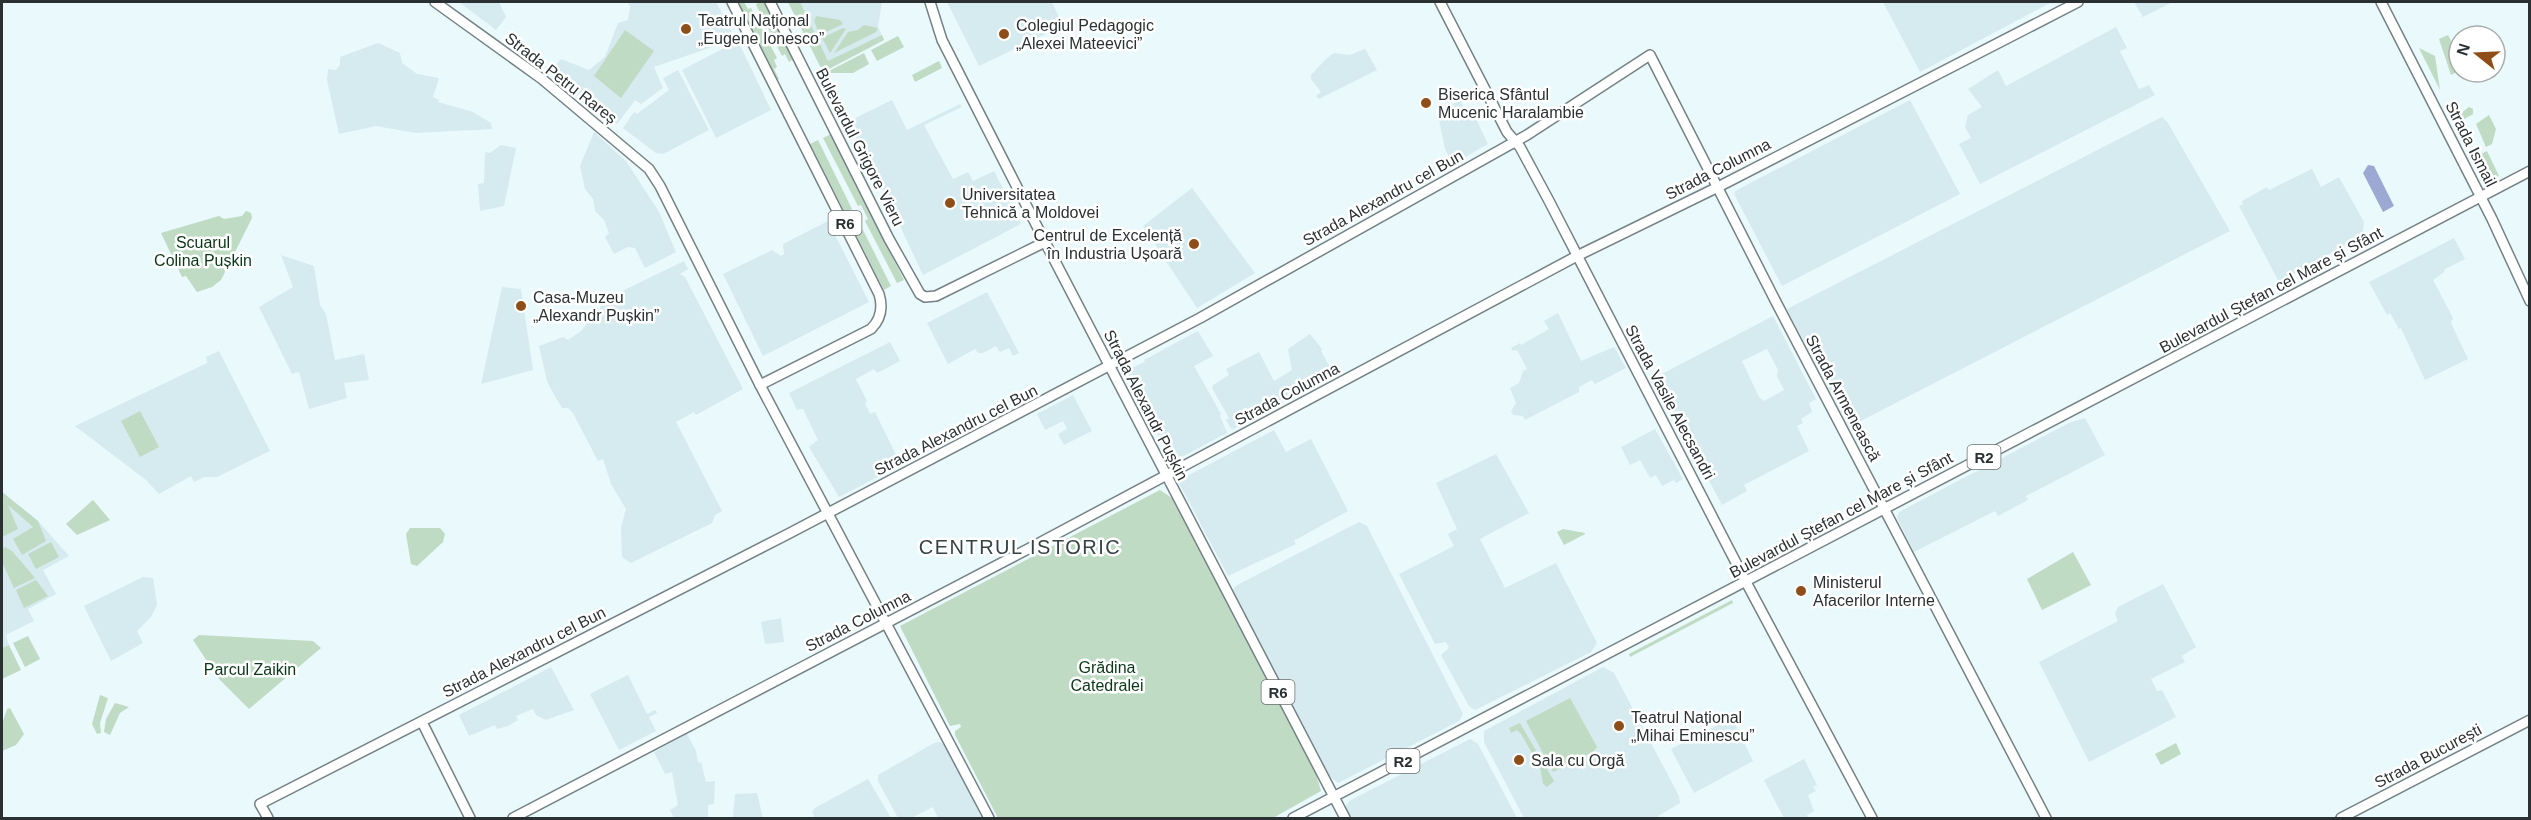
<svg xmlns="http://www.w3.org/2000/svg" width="2531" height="820" font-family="Helvetica,sans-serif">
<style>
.built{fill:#d5ebf0;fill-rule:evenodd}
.green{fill:#bfdbc3}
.water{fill:#9ea9d3}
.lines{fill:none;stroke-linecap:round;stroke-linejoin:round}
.secondary-casing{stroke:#758285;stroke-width:12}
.primary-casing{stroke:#758285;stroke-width:12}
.secondary{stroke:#fff;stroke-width:9}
.primary{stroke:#fff;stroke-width:9}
.poi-dot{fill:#8f4e18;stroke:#fff;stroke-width:2}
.labels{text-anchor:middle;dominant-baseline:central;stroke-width:5;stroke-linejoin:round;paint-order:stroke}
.shield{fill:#fff;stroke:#6b6f70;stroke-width:1.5}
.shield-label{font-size:15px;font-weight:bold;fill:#2b3132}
.poi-label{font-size:16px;fill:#2b3132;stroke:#fff;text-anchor:start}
.street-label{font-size:16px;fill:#2b3132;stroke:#fff}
.park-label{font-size:16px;fill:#0a3717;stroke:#fff}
.quarter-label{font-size:20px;letter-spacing:1.5px;fill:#364244;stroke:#fff}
</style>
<rect width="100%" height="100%" fill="#eaf9fc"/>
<g class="built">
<polygon points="459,2 499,2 506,17 496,30"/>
<polygon points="628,2 716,2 734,36 715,46 654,67 663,88 641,104 635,100 617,124 550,72 561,59 589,70 605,57 618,23 628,20 630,7"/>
<polygon points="788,2 882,2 878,27 884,40 823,72"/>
<polygon points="947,2 1052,2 1059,17 1054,20 1058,28 979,66"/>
<polygon points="1883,2 2052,2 1920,72"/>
<polygon points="2134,2 2173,2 2143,17"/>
<polygon points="2116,27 2127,48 2120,51 2139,89 2149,85 2155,95 1980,184 1959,144 1971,138 1965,127 1968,115 1982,107 1968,89 1998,70 2006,86"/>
<polygon points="738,41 771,110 716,138 682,70"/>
<polygon points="378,43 400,53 402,63 417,74 439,78 433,97 439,100 438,102 473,112 491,123 492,129 416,133 376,126 339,134 327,80 328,69 336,70 340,65 340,57"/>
<polygon points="1365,49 1377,70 1319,99 1316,96 1321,92 1311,79 1311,75 1326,59 1334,53 1350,55"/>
<polygon points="678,70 709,130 663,154 656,153 623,128 634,112 637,114 669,90 663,78"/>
<polygon points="892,100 907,130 960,104 962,107 924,125 935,146 953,179 968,172 973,181 994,171 1021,224 923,275 869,160 847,122"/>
<polygon points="1460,100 1470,121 1476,119 1488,144 1453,164 1445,149 1439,120 1450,105"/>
<polygon points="1910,100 1960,194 1782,286 1734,194 1735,191"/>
<polygon points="2162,117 2168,123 2230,231 1849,427 1787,309"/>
<polygon points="594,132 626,161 659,212 676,252 645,268 635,248 628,247 614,254 605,237 609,233 604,220 595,211 593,199 585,189 580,166"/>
<polygon points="501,145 516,148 504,206 480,211 478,184 484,183 485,152 490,153"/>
<polygon points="2312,169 2321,187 2339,177 2364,222 2363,229 2365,234 2279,282 2239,206 2243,204 2242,201 2267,187 2269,190"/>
<polygon points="1192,188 1255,273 1197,308 1143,226"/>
<polygon points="828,221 869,302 763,356 723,274 772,250 781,256 784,254 783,244"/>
<polygon points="2454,238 2465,259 2445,269 2444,272 2433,280 2453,318 2451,323 2468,359 2425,380 2401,328 2399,329 2390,313 2387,315 2369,282"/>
<polygon points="281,255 314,266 320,305 326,314 335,360 364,354 369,380 344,383 347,398 309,409 299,372 292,374 259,307 293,287"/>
<polygon points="684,261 688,269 680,274 685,277 743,389 696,415 694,412 676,422 722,511 715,515 712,523 631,563 622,557 621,527 626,509 611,484 603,459 598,461 573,413 568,408 562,408 552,391 547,381 539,346 563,337 568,340 581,331 608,298"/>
<polygon points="502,287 521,289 533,370 481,384"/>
<polygon points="987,292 1019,353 1013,356 1009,348 1000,352 996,346 983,353 978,353 975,349 948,364 927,323"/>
<polygon points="1558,313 1581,361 1614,347 1626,368 1595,384 1592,380 1579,387 1579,392 1525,420 1523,416 1513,415 1511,411 1516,403 1510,388 1519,383 1523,371 1527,369 1517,350 1513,351 1511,348 1520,343 1521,345 1549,329 1544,321"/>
<path d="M 1773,316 L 1816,399 L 1809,403 L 1812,412 L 1801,419 L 1803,423 L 1797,426 L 1809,451 L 1744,485 L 1747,491 L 1722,505 L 1665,398 L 1668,396 L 1658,376 ZM 1767,349 L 1778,370 L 1777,376 L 1784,390 L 1764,401 L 1759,397 L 1742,361 Z"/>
<polygon points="1198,331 1213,356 1194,366 1221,414 1220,416 1227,433 1176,460 1170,458 1124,371 1145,362 1144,360"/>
<polygon points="1310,334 1322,349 1321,351 1334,374 1232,430 1226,420 1229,418 1212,388 1213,385 1229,375 1226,369 1259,352 1274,381 1292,370 1288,349"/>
<polygon points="890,342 900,361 877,373 874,369 856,379 867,401 865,403 870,414 875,412 901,465 839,497 809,447 818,440 803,409 797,410 789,393"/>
<polygon points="219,351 270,451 217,477 204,477 194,482 191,476 159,494 146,480 75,426 207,363 206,357"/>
<polygon points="1073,395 1092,431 1064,445 1058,434 1067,429 1063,421 1045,430 1037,414"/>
<polygon points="2085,418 2105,455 2026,496 2028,500 1998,516 1995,511 1914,552 1897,518 1899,512 2069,423"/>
<polygon points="1655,429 1683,479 1676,483 1674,480 1662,486 1656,475 1650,478 1640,460 1630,465 1621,447"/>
<polygon points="1274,430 1286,452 1311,439 1348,511 1297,539 1294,540 1296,544 1228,576 1178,481"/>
<polygon points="1496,454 1529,513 1480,539 1505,588 1556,563 1597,643 1591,652 1475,710 1469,706 1441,655 1449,648 1446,642 1435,644 1399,574 1454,546 1448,534 1457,529 1436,483"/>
<polygon points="2,492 38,521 69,556 43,570 56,594 28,609 34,621 6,635 9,645 2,648"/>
<polygon points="1359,522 1367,526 1463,714 1459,721 1338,783 1329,776 1232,590 1237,585"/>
<polygon points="143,577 153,578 157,605 151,617 137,631 143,643 111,661 84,606"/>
<polygon points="2163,584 2196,647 2182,656 2185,662 2151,679 2157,691 2162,690 2176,717 2089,762 2039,662 2118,621 2115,614 2118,607"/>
<polygon points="781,618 784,642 765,644 761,622"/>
<polygon points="551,667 574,710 546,720 536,715 533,709 516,716 518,720 508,726 497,729 495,725 469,736 459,715"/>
<polygon points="1603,667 1614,673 1679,796 1680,803 1655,818 1524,818 1484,742 1484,731"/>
<polygon points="628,675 647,714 655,710 657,713 649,717 656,731 619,750 590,694"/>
<polygon points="1732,718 1753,761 1694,793 1671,749"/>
<polygon points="687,734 696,751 698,763 701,762 706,782 715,781 714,804 708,805 708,818 674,818 670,810 678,805 672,772 665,774 654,752"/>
<polygon points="1470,739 1478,744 1517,818 1351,818 1345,808 1349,801"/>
<polygon points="934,743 940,742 945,746 982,818 938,818 933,807 911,818 898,818 878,781 878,775"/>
<polygon points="1804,759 1817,785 1813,787 1816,791 1808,795 1814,811 1807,815 1808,818 1784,818 1764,780"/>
<polygon points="868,779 891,818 815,818 812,812 815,808"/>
<polygon points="757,793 763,818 733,818 735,794"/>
</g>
<g class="green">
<polygon points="738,2 744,2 748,9 751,8 777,58 774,60 777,67 774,69 779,79 777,80"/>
<polygon points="758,2 764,2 799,69 792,60 789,62 785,54 782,56 756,5"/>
<polygon points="788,2 800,2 828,61 882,35 884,40 823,72"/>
<polygon points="816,16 840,20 843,24 820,35 814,21"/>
<polygon points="864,25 878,28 876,32 834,53 848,32 858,30"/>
<polygon points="843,28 846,29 830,53 822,38"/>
<polygon points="625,30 654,51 621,98 594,76"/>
<polygon points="2448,35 2459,56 2459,71 2451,75 2439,39"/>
<polygon points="898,36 904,47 877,61 871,50"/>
<polygon points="2419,48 2435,56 2440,90"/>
<polygon points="864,53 869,64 853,73 825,73"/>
<polygon points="939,61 942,68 915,82 912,75"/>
<polygon points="2469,107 2473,109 2473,114 2459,122 2473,154 2455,118"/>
<polygon points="2489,115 2496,129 2492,144 2486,147 2476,124"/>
<polygon points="831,134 904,280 897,283 865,221 868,219 861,205 858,206 823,138"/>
<polygon points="818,140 852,209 849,211 857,225 860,224 891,286 884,290 810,144"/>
<polygon points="2487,151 2499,176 2493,179 2482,175 2474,158"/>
<polygon points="246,211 251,213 252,218 221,280 212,287 197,292 186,276 182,277 161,233 219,216 224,219 242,216"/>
<polygon points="140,411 159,447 140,457 121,421"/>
<polygon points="1160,490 1172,498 1189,529 1316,774 1321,791 1273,818 998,818 955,735 955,731 961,727 960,724 950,726 900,626"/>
<polygon points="2,492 38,521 46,541 22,555 13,539 33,527 8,505 18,529 2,537"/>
<polygon points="93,500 110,520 77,535 66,524"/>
<polygon points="410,528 440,528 445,534 443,542 417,566 411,564 406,534"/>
<polygon points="1563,529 1585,533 1585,534 1564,545 1557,532"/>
<polygon points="51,542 59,557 36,569 28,554"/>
<polygon points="5,547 12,551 35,578 14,588 2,562 2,549"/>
<polygon points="2073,552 2091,585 2042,610 2027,579"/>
<polygon points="36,580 48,596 24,608 16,590"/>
<polygon points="1732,600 1733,603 1630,657 1629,654"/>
<polygon points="199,635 313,641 321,648 249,709 219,679 193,640"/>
<polygon points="28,636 40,659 25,667 13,643"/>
<polygon points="9,645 21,670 2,679 2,648"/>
<polygon points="100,695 108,698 100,723 101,733 97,734 92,724"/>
<polygon points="1570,698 1597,747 1594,751 1553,772 1526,721"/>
<polygon points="115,703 129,707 120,713 110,735 104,732 106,719"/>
<polygon points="10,708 24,734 16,745 2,751 2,724 7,709"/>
<polygon points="1520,723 1554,781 1547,787 1543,784 1540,767 1521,734 1517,730 1511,733 1509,728"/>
<polygon points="2176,743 2181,754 2161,765 2155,754"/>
</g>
<polygon class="water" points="2368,165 2374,166 2394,206 2383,212 2363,173"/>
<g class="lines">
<defs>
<g id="secondary">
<polyline points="435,2 542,79 649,169 660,186 760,385"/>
<polyline points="930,2 942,40 1045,242"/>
<polyline points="1440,2 1507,132 1520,147 1548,199 1746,582 1872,818"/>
<polyline points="422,722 470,818"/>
<polyline points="268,818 260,804 788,534 1200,318 1527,135 1650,55 1776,302 2046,818"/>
<polyline points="513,818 1028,549 1577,256 1718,187 2078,2"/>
<polyline points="2341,818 2530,720"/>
</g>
<g id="primary">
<path d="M 732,2 L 879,294 C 883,307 881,319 871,329 L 760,385 L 989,818"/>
<polyline points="770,2 889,239 920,294 925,297 936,296 1045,242 1345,818"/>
<polyline points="2381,2 2492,219 2530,301"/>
<polyline points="1293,818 2530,171"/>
</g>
</defs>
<use href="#secondary" class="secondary-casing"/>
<use href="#primary" class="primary-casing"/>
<use href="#secondary" class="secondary"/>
<use href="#primary" class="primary"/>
</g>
<g class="poi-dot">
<circle cx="686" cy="29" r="6"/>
<circle cx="1004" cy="34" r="6"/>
<circle cx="1426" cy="103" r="6"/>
<circle cx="950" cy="203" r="6"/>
<circle cx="1194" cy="244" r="6"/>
<circle cx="521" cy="306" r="6"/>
<circle cx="1801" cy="591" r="6"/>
<circle cx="1619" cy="726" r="6"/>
<circle cx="1519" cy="760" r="6"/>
</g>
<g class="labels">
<g class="shield">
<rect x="828.5" y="211" width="33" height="24" rx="4.5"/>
<rect x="1967.5" y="445" width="33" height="24" rx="4.5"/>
<rect x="1261.5" y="680" width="33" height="24" rx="4.5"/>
<rect x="1386.5" y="749" width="33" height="24" rx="4.5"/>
</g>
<g class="shield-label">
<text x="845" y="223">R6</text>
<text x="1984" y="457">R2</text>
<text x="1278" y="692">R6</text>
<text x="1403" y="761">R2</text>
</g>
<g class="poi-label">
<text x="698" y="20">Teatrul Național<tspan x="698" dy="18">„Eugene Ionesco”</tspan></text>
<text x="1016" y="25">Colegiul Pedagogic<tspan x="1016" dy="18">„Alexei Mateevici”</tspan></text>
<text x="1438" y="94">Biserica Sfântul<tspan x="1438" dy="18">Mucenic Haralambie</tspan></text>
<text x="962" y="194">Universitatea<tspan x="962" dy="18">Tehnică a Moldovei</tspan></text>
<text x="1182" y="235" text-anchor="end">Centrul de Excelență<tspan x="1182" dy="18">în Industria Ușoară</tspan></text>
<text x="533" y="297">Casa-Muzeu<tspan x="533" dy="18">„Alexandr Pușkin”</tspan></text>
<text x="1813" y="582">Ministerul<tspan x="1813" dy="18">Afacerilor Interne</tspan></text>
<text x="1631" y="717">Teatrul Național<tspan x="1631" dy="18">„Mihai Eminescu”</tspan></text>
<text x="1531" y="760">Sala cu Orgă</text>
</g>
<g class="street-label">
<text transform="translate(561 78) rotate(38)">Strada Petru Rareș</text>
<text transform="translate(2471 144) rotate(63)">Strada Ismail</text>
<text transform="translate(860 147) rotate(63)">Bulevardul Grigore Vieru</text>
<text transform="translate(1718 169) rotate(-27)">Strada Columna</text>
<text transform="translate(1383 198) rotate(-29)">Strada Alexandru cel Bun</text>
<text transform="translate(2271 290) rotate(-28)">Bulevardul Ștefan cel Mare și Sfânt</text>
<text transform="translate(1287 394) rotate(-28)">Strada Columna</text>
<text transform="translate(1843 398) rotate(62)">Strada Armenească</text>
<text transform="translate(1670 402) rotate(62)">Strada Vasile Alecsandri</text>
<text transform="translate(1146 405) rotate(63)">Strada Alexandr Pușkin</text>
<text transform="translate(956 430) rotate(-27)">Strada Alexandru cel Bun</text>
<text transform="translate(1841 515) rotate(-28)">Bulevardul Ștefan cel Mare și Sfânt</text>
<text transform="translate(858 621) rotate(-27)">Strada Columna</text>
<text transform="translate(524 652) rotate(-27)">Strada Alexandru cel Bun</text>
<text transform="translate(2428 756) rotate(-28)">Strada București</text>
</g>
<g class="park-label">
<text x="203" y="242">Scuarul<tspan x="203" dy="18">Colina Pușkin</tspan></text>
<text x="1107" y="667">Grădina<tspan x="1107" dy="18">Catedralei</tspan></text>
<text x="250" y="669">Parcul Zaikin</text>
</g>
<g class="quarter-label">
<text x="1020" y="547">CENTRUL ISTORIC</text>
</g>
</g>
<rect width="2531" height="820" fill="none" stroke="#2b3132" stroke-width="6"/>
<g transform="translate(2477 54) rotate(288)"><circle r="28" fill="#ffffff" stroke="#aaadad" stroke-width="1.5"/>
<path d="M0-4.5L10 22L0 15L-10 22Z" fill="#8f4e18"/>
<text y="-9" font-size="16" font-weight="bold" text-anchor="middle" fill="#2b3132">N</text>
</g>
</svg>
